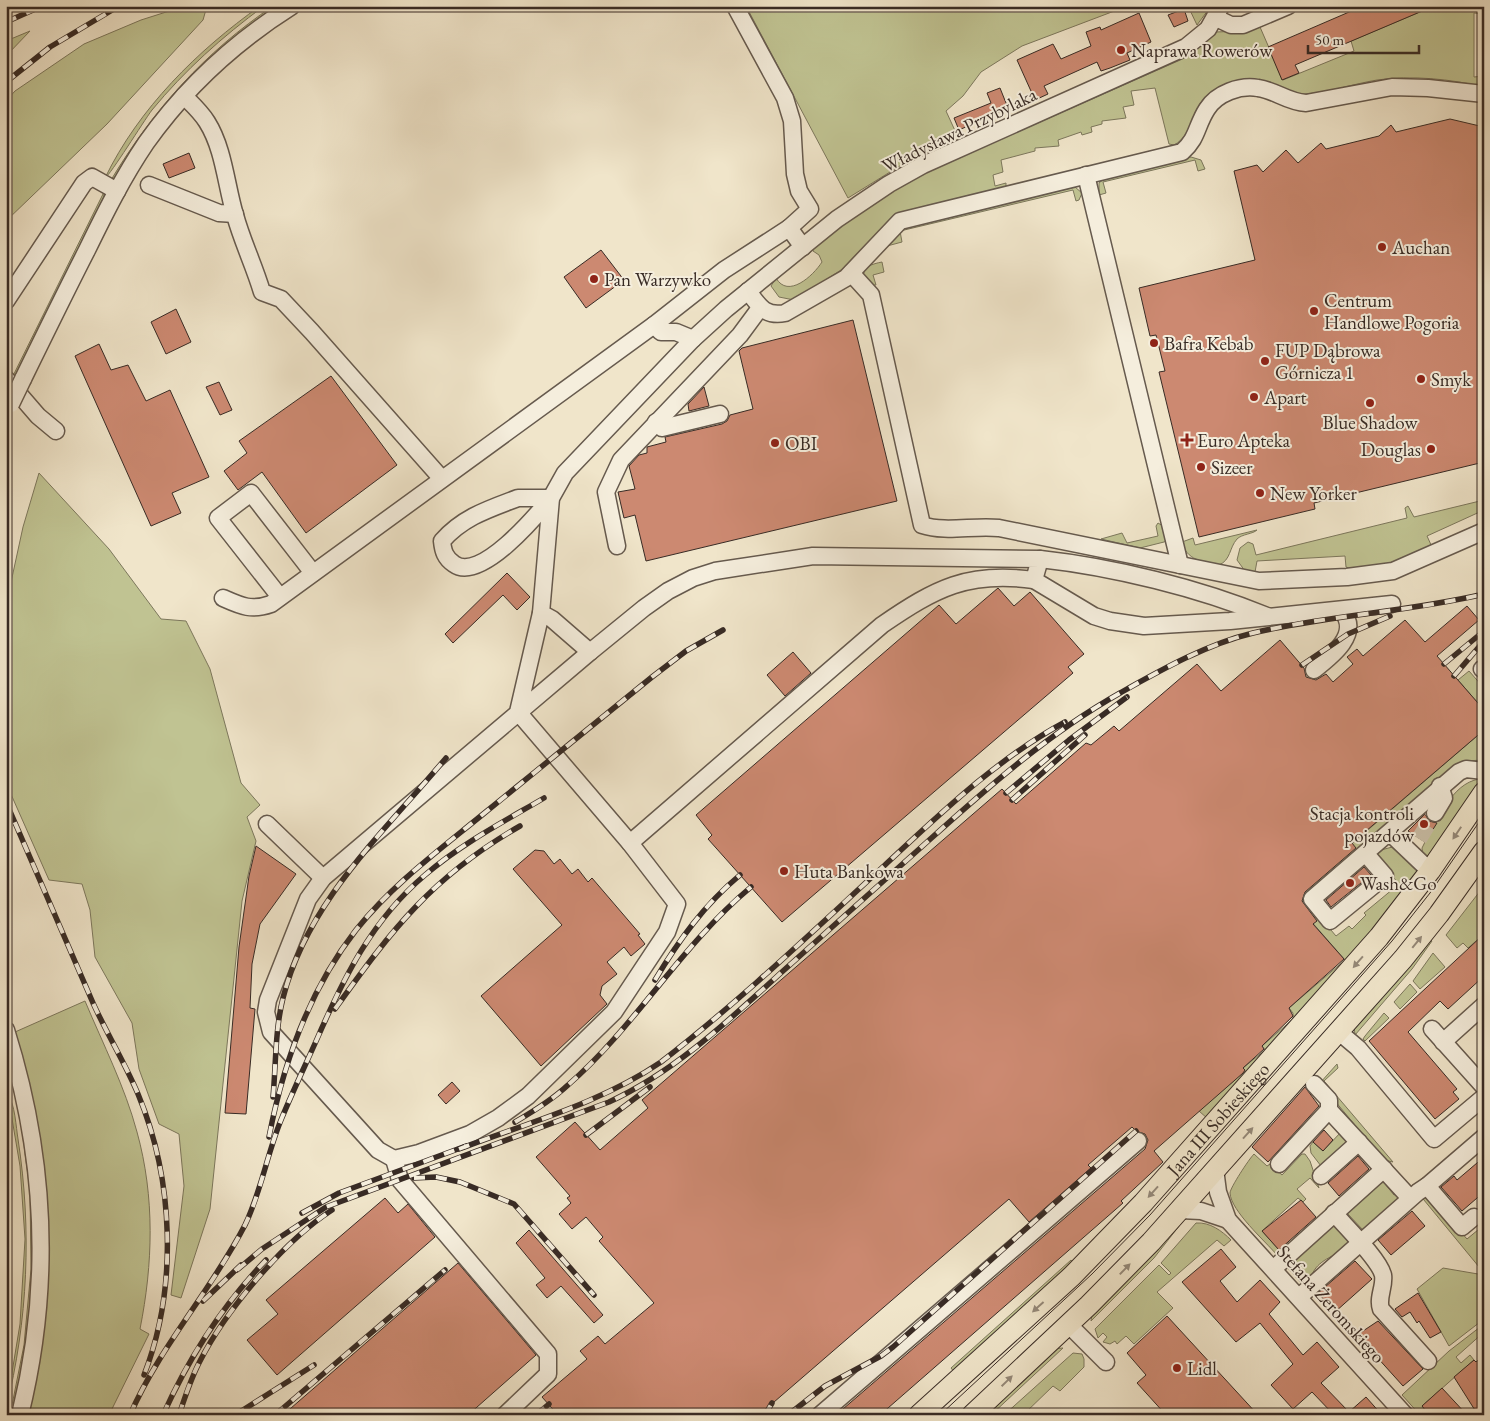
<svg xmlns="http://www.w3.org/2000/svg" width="1490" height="1421" font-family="'EB Garamond',serif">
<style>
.green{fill:#c0c392;stroke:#7c775c}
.building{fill:#cc8971;stroke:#382b25}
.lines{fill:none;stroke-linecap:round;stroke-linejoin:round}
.minor-tunnel{stroke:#cbc0a9;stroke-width:16;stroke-dasharray:16 8;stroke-linecap:butt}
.minor-casing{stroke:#665a4e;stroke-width:19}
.major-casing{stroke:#382b25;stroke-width:22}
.minor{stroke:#f5eedd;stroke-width:16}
.major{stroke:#f0e5ca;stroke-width:20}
.tram{stroke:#382b25;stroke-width:1}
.rail-casing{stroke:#382b25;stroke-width:5.5}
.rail{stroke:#f5eedd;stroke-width:4;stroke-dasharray:11;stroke-linecap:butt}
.minor-bridge-casing{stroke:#665a4e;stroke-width:19;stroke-linecap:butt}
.minor-bridge{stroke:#f5eedd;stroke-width:16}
.oneway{fill:#948878}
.poi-dot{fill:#8f2418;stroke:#f5eedd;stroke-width:2}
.labels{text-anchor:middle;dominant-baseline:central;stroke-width:4;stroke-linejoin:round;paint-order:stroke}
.poi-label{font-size:19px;fill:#382b25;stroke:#f5eedd;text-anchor:start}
.street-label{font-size:19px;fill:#382b25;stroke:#f5eedd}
</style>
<rect width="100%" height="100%" fill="#f0e5ca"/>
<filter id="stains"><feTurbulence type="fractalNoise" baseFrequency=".004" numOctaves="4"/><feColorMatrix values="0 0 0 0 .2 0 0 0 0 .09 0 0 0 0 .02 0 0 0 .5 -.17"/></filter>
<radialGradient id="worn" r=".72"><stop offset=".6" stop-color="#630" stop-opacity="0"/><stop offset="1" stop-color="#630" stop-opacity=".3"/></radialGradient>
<g class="green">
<polygon points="185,6 207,6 203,20 107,124 6,221 6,101 15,91 84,44 141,20"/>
<path d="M 260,6 L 264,6 C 222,37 185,70 152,110 C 143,122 111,174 105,178 C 139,108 197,51 260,6 Z"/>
<path d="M 273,6 L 277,6 C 209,50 157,108 116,176 L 111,180 C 153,110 205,52 273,6 Z"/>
<polygon points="746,6 1135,6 1117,10 1022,46 981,72 963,96 946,111 957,135 911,159 848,198"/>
<polygon points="1188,6 1211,6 1197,25"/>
<path d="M 1434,6 L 1484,6 L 1484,14 L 1474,13 L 1474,77 L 1484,76 L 1484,87 C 1451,79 1411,75 1377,80 C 1353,84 1330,92 1306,94 C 1270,97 1251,70 1213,91 C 1191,103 1195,134 1174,145 L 1169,144 L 1155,88 L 1131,91 L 1134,105 L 1123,107 L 1126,118 L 1102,121 L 1102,124 L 1091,127 L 1092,132 L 1082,135 L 1081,132 L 1058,140 L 1059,146 L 1035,148 L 1035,151 L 1001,160 L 1003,172 L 993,175 L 995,186 L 1006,183 L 1006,188 L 894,216 L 841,270 L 794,300 L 779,297 L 771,286 L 776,278 C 788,299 813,276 822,262 L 819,255 L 813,251 L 814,245 L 896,187 L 985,144 L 997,141 L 1187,57 L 1215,32 L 1246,31 L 1260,27 L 1283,80 L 1354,51 L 1351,41 Z"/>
<polygon points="30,31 6,56 6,41"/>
<polygon points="1191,157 1201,160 1205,169 1198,171 1195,160 1103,182 1106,193 1099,195 1099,183 1105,178"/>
<polygon points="1075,187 1082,193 1079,200 1076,201 1073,190 900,231 902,242 887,246 901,228"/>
<polygon points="104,192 104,197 6,394 6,390"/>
<path d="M 882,262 L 884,272 L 873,275 L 876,285 L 871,285 L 863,277 C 864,266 872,264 882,262 Z"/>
<polygon points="39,473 109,549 161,619 186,621 210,669 241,783 260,805 247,817 256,841 242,901 210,1209 181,1298 171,1295 184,1186 179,1134 159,1124 139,1069 132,1023 95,957 90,910 82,884 49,880 6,783 8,596 23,527"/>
<path d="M 1484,500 L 1484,510 L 1427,536 L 1432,547 C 1401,562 1382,566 1349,568 L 1346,567 L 1345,556 L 1257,561 L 1255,572 L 1245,571 L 1237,560 L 1240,548 L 1248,542 L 1253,544 L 1256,555 L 1407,518 L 1405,508 L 1408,506 L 1414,517 Z"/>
<polygon points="1158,523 1163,526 1166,541 1164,542 1140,548 1101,539 1122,533 1127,543 1158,536 1156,526"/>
<path d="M 1257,530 C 1253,534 1242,534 1237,539 C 1229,548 1231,560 1219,565 C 1203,562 1186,560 1182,542 L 1193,538 L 1195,545 Z"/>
<polygon points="1469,671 1484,688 1484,710 1458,680"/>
<polygon points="1484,730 1484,760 1464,761 1459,763 1392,825 1304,898 1336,936 1349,926 1352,929 1366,915 1364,913 1399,884 1376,857 1381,850 1396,846 1418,867 1420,873 1403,896 1208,1119 1199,1111 1245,1071 1243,1068 1265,1050 1262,1046 1293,1019 1293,1013 1289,1008 1345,960 1290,897"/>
<path d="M 1479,779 L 1483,780 L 1429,860 L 1423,856 L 1422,848 L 1425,842 C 1439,819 1451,784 1479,779 Z"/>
<polygon points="1484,886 1484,934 1468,948 1463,943 1457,948 1446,935"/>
<polygon points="1429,939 1432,941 1412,969 1355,1035 1354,1026"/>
<polygon points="1433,953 1445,967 1420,989 1413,981"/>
<polygon points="1410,984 1417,992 1400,1009 1394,1002"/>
<path d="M 85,1001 C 103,1044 125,1087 137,1132 C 155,1197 153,1264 140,1329 L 149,1334 L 109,1415 L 28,1415 C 60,1283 54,1161 15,1032 Z"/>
<polygon points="1384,1013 1389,1018 1365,1041 1363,1039 1365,1036"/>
<polygon points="1337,1064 1338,1068 1324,1081 1393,1162 1384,1160 1320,1083"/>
<path d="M 8,1095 C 15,1104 16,1127 18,1139 C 32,1230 28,1320 6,1409 L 20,1324 L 25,1239 L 20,1166 Z"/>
<path d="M 18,1100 C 39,1205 37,1311 12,1415 L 10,1415 L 24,1345 L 31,1269 L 30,1191 Z"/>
<polygon points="1342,1131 1347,1143 1321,1166 1311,1153 1310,1146 1313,1142 1323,1151"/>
<path d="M 1254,1154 L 1267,1166 L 1270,1164 L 1282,1175 L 1302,1154 L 1305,1154 L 1310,1161 L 1319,1188 L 1310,1178 L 1297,1189 L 1306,1199 L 1303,1202 L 1298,1198 L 1262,1231 L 1281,1252 L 1277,1255 C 1265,1241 1231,1211 1230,1193 C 1230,1188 1249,1159 1254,1154 Z"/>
<polygon points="1386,1181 1390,1181 1386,1185 1394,1195 1400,1192 1401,1198 1363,1230 1346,1212 1369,1189"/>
<polygon points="1427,1193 1467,1239 1484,1225 1484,1273 1419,1194"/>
<polygon points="1183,1221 1154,1258 1091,1321 1092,1314"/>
<path d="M 1333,1221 L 1352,1241 C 1349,1244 1346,1250 1341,1252 C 1329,1257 1312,1265 1311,1280 L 1302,1284 L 1287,1267 Z"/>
<path d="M 1196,1223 C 1210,1222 1222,1231 1231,1240 L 1224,1246 L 1217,1240 L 1157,1292 L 1173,1308 L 1134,1344 L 1126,1336 L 1117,1344 L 1115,1341 L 1110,1344 L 1103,1342 L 1107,1337 L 1103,1333 L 1098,1338 L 1095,1329 L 1159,1265 L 1169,1275 L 1171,1273 L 1161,1263 Z"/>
<polygon points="1071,1260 1073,1263 955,1373 951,1368"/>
<polygon points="1443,1268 1478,1274 1484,1280 1484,1319 1449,1346 1417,1289"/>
<polygon points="1484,1324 1484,1332 1456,1357 1461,1363 1470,1355 1474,1360 1422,1406 1432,1415 1420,1415 1402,1395 1449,1351"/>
<polygon points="1063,1348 991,1415 983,1415 1052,1349"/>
<polygon points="1073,1353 1082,1354 1084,1359 1084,1367 1060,1391 1053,1386 1023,1415 1004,1415"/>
</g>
<g class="building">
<polygon points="1363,6 1434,6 1295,65 1299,73 1282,80 1268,47"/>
<polygon points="1184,9 1188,21 1174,27 1168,15"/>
<polygon points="1139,13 1151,42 1127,53 1130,60 1110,68 1101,71 1097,62 1044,86 1048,94 1035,100 1017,60 1053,44 1061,59 1091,46 1086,32 1100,27 1101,30"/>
<polygon points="1000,88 1008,108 959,130 954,118 991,103 987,93"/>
<polygon points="1450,119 1484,127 1484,462 1314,503 1315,509 1199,537 1159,372 1165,371 1156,335 1150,336 1139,288 1255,260 1234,171 1257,165 1263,172 1286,150 1298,163 1321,143 1326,149 1379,136 1391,125 1396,132"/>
<polygon points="189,153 195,168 169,178 163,164"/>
<polygon points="601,250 624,280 586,308 564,277"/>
<polygon points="176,309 191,342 166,354 151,322"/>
<polygon points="853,320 897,501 646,561 635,515 624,518 618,492 635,489 629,466 639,455 647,453 647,447 666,442 665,437 722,424 727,421 730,415 753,409 739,351 742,348"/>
<polygon points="99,344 111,370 128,365 146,401 170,390 209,477 172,493 181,513 151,526 75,356"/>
<polygon points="331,376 397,465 306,533 262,472 238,490 224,471 247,453 239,441"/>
<polygon points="219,382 232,410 220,415 206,387"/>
<polygon points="704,387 709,406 689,411 688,404"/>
<polygon points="507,573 530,597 517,610 503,595 453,643 445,634"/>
<polygon points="998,588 1014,606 1030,592 1084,654 1068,667 1073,673 782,922 708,839 712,835 696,815 939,605 956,624"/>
<polygon points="1467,606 1479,620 1437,656 1484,710 1484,730 1352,843 1356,848 1305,892 1302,901 1317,921 1313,924 1344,959 1289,1008 1293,1016 1262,1046 1264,1049 1243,1068 1245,1070 1243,1073 1154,1151 1163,1162 1121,1201 1123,1203 880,1415 836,1415 1145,1149 1148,1140 1145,1134 1136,1131 1132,1127 1088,1165 1091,1168 1029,1222 1009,1199 759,1415 558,1415 542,1397 587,1359 580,1351 598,1336 605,1344 654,1303 599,1241 603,1237 586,1217 572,1229 559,1214 571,1203 567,1198 570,1196 536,1157 575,1122 600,1150 648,1108 642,1100 1002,789 1016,804 1086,743 1091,745 1114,726 1119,731 1197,664 1221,691 1280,640 1304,668 1306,677 1316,680 1326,674 1333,682 1353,664 1347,657 1357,649 1363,656 1405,620 1425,642"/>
<polygon points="793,652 811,673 785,696 767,675"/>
<polygon points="1425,814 1429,821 1437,823 1425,842 1408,831"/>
<polygon points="256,846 296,874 260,924 252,964 250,1008 255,1009 246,1114 225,1113 239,947 249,876"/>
<polygon points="535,850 544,851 554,864 560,859 572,874 578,869 588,882 592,878 640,934 638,935 645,944 631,956 624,947 607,962 617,974 602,986 600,995 607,1004 541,1066 481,996 562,925 513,869"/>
<polygon points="1364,867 1371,875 1331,907 1326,900"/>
<polygon points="1484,934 1484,976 1448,1009 1440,1001 1408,1032 1457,1089 1453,1092 1459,1099 1435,1119 1369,1041"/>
<polygon points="452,1082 460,1091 446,1104 438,1095"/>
<polygon points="1305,1087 1319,1106 1268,1162 1252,1147"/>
<polygon points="1324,1130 1333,1140 1323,1151 1313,1142"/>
<polygon points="1358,1156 1369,1169 1339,1196 1328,1183"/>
<polygon points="1484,1157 1484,1192 1462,1211 1441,1187 1454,1176 1457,1180"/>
<polygon points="385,1198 398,1213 408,1204 435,1237 277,1375 247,1340 278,1314 266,1300"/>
<polygon points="1301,1200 1316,1217 1279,1250 1262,1231"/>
<polygon points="1412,1211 1425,1226 1391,1255 1378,1240"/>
<polygon points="529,1230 603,1315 594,1323 561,1286 547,1298 536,1285 545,1278 516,1243"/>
<polygon points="1221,1249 1236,1267 1220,1281 1237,1302 1260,1280 1280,1302 1269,1314 1303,1355 1317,1342 1339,1367 1321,1383 1349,1412 1366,1397 1382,1415 1334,1415 1312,1392 1293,1409 1271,1385 1293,1364 1260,1323 1236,1342 1182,1282"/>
<polygon points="1355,1261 1372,1279 1335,1312 1318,1293"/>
<polygon points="458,1263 536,1355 468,1415 283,1415"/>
<polygon points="1418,1293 1441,1332 1430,1338 1419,1321 1417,1323 1410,1312 1402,1317 1395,1309"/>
<polygon points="1167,1316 1258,1415 1166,1415 1137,1383 1146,1375 1127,1353"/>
<polygon points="1378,1321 1423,1369 1403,1386 1357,1335"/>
<polygon points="1484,1355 1484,1415 1478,1415 1454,1377 1474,1360 1476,1362"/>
<polygon points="1442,1388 1467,1415 1429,1415 1422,1406"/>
</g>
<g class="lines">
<polyline class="minor-tunnel" points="1419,839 1435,813"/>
<defs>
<g id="minor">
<polyline points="735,6 785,98 792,121 795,174 799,191 810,209 789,228"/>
<polyline points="1221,6 1208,29 1186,47 923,165 889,184 837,219 726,309 693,339 565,473 551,498 541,613 552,619 590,652 644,608 668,591 693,578 715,571 813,556 1040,559 1034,580 1094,616 1110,621 1144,626 1230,621 1392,604"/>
<polyline points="1216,18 1231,25 1243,25 1288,6"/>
<path d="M 184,96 C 192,104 201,112 207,122 C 224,149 226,185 235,215 C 242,241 254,265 262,292 L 281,299 L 312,332 L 442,479"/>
<polyline points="1086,175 1180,565"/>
<polyline points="149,185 219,213 235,214"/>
<path d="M 851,273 L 871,295 L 922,525 C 946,533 974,525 999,528 L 1259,581 L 1347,577 L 1393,571 L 1484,531"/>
<path d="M 748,291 C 759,306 765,317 785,313 L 846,278 L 900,221 L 1182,152 C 1198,138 1196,126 1207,109 C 1217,93 1240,85 1258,88 C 1275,90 1287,102 1306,103 L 1392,87 L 1428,88 L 1484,94"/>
<polyline points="6,301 84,183 92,177 117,191"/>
<polyline points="654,325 661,332 676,332 693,339"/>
<polyline points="6,379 38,416 56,431"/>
<path d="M 23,379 C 44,336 65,293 87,250 C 105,213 123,177 146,143 C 185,88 235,42 292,6"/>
<polyline points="656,422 662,428 720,414"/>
<path d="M 518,498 L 551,498 C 536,516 480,583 454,564 C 445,558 443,551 442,541 C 463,517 489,509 518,498 Z"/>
<polyline points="617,546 606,492 621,460 740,335 760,308"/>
<path d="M 1040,559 C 1113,567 1199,588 1267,616"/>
<polyline points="280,597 218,518 251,493 313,573"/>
<path d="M 223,598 C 241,606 251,611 271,604 L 654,325 L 724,270 L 789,228 L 803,247"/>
<polyline points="541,613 518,712 630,843 677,904 667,932 614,1012 528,1096 498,1118 470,1134 419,1153 394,1159 378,1150 271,1032 266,1012 268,1000 308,899 323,878 590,652"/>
<polyline points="1482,669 1484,670"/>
<path d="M 1314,670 C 1332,656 1361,634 1342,611"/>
<polyline points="1435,813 1444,798 1440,786"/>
<polyline points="267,824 323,878"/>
<polyline points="1390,833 1430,871"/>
<path d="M 630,843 L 882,625 C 936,588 968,571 1034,580"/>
<polyline points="1366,854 1385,876 1330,921 1312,899 1459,772 1466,769 1484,771"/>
<polyline points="1432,1029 1484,1087"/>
<path d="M 6,1030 C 46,1157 52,1286 20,1415"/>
<polyline points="1339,1032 1358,1048 1434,1139 1484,1097"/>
<polyline points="1443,1042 1483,1006"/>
<polyline points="1314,1084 1329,1100 1329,1110 1410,1198"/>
<polyline points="394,1159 400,1180 548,1354 548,1374 505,1415"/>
<polyline points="1279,1164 1329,1110"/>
<polyline points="1215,1169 1218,1192 1228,1220 1405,1415"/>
<polyline points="1321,1176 1359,1142"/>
<polyline points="1427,1186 1462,1227 1474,1217"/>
<polyline points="1180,1210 1201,1211 1228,1220"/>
<path d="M 1334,1213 C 1345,1226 1379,1259 1383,1275 C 1385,1286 1377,1298 1381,1309 L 1428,1361"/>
<polyline points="1273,1269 1384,1169"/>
<polyline points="1299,1297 1418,1192 1427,1186 1484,1137"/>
<polyline points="1068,1324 1106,1362"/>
<polyline points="820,1415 1138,1141"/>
</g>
<g id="major">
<path id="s1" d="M 919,1415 L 1072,1276 L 1143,1203 L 1379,937 L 1430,871 L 1484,792"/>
<polyline points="972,1415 1089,1305 1151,1242 1403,959 1439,914 1484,851"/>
</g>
</defs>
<use href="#minor" class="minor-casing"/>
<use href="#major" class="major-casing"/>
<use href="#minor" class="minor"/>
<use href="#major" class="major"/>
<polyline class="tram" points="940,1415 1092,1274 1150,1215 1392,941 1430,893 1484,815"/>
<defs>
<g id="rail">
<polyline points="6,12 20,6"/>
<polyline points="6,22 42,6"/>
<polyline points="6,82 50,47 119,6"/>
<polyline points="1444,664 1484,631"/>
<polyline points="1302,665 1348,634 1390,616"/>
<polyline points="1454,676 1484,641"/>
<polyline points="1006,793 1069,740 1127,697"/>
<polyline points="1012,800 1085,735"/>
<path d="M 6,802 C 35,869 64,936 93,1003 C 107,1034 125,1063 138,1094 C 174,1180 178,1288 144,1375"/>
<path d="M 655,980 C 679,940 704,905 740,875"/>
<path d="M 335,1009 C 392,929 433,876 520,826"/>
<path d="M 273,1097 C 276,1064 275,1030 283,998 C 307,902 384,832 446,758"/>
<path d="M 515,1122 C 534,1111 552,1100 568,1085 C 636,1026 680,946 751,887"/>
<polyline points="586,1135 650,1087"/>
<path d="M 269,1137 C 283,1064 310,989 356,930 C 392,885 438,851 482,815 C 539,769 595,723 652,677 L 686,651 L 723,630"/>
<path d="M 459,1149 C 527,1123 601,1103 661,1062 C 740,1001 812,932 885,865 C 941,813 998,758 1065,722"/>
<polyline points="414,1178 436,1177 460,1182 514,1204 594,1295"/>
<polyline points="302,1213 339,1193 466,1146"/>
<path d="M 237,1270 L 262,1249 L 326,1207 L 609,1102 C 676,1071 729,1020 783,971 C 831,928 879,885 927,842 C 987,788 1049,733 1120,693 C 1161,670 1207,644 1253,633 C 1329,615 1408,612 1484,594"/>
<polyline points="203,1301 241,1265"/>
<path d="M 130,1415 C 160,1346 211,1291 245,1225 C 261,1192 267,1154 281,1120 C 292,1093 305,1066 317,1039 C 344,977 372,920 425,875 C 461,844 503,822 544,798"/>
<path d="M 163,1415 C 189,1357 222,1306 266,1260"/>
<path d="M 179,1415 C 185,1397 191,1378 200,1361 C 226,1310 284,1241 332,1210"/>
<polyline points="235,1415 314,1365"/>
<polyline points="275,1415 445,1270"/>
<polyline points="536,1415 549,1404"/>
<polyline points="765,1415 772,1403"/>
<polyline points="788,1415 825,1386 881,1356 893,1347 1136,1131"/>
</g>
</defs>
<use href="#rail" class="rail-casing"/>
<use href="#rail" class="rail"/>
<defs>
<polyline id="minor-bridge" points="11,404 23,379"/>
</defs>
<use href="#minor-bridge" class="minor-bridge-casing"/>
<use href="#minor-bridge" class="minor-bridge"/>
</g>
<defs><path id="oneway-solid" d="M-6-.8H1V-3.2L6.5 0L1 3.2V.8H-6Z" transform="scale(1.25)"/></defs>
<g class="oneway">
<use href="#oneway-solid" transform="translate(1457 833) rotate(124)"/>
<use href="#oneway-solid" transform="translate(1417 942) rotate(-51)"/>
<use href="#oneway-solid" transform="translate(1358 962) rotate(131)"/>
<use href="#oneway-solid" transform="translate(1248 1133) rotate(-48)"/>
<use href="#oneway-solid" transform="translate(1153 1192) rotate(132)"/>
<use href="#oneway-solid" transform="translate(1125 1269) rotate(-46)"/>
<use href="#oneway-solid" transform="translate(1038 1307) rotate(138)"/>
<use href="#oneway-solid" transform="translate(1007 1381) rotate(-44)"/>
</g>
<g class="poi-dot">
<circle cx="1121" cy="50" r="5"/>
<circle cx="1382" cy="247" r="5"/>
<circle cx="594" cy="279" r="5"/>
<circle cx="1314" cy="311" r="5"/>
<circle cx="1154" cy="343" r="5"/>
<circle cx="1265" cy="361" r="5"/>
<circle cx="1421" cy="379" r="5"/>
<circle cx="1254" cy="397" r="5"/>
<circle cx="1370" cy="403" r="5"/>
<path d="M1184.5 432.5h5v5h5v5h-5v5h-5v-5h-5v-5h5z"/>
<circle cx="775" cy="443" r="5"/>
<circle cx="1431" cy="449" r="5"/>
<circle cx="1201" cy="467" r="5"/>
<circle cx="1260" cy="493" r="5"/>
<circle cx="1424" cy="824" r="5"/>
<circle cx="784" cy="871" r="5"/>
<circle cx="1350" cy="883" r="5"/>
<circle cx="1177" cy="1368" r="5"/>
</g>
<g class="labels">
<g class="poi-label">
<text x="1131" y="50">Naprawa Rowerów</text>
<text x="1392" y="247">Auchan</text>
<text x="604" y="279">Pan Warzywko</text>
<text x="1324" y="300">Centrum<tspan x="1324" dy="22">Handlowe Pogoria</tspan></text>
<text x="1164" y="343">Bafra Kebab</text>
<text x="1275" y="350">FUP Dąbrowa<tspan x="1275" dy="22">Górnicza 1</tspan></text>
<text x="1431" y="379">Smyk</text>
<text x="1264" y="397">Apart</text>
<text x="1370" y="422" text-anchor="middle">Blue Shadow</text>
<text x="1197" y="440">Euro Apteka</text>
<text x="785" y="443">OBI</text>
<text x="1421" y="449" text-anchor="end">Douglas</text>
<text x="1211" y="467">Sizeer</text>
<text x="1270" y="493">New Yorker</text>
<text x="1414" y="813" text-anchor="end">Stacja kontroli<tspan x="1414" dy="22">pojazdów</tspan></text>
<text x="794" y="871">Huta Bankowa</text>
<text x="1360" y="883">Wash&amp;Go</text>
<text x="1187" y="1368">Lidl</text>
</g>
<g class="street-label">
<text transform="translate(959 130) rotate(-26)">Władysława Przybylaka</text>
<text stroke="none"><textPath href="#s1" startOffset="421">Jana III Sobieskiego</textPath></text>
<text transform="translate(1331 1304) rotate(48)">Stefana Żeromskiego</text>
</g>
</g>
<rect width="1490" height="1421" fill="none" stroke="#f0e5ca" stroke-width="25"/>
<rect x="8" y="8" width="1475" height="1406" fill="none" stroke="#382b25" stroke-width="2.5"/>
<rect x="12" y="12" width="1465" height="1396" fill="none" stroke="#382b25"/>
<path d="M1308 45v8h111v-8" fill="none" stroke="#382b25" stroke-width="2.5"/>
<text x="1315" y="45" font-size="15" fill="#382b25" stroke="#f5eedd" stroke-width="4" paint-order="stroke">50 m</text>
<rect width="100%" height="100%" filter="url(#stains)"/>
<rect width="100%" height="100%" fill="url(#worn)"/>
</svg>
